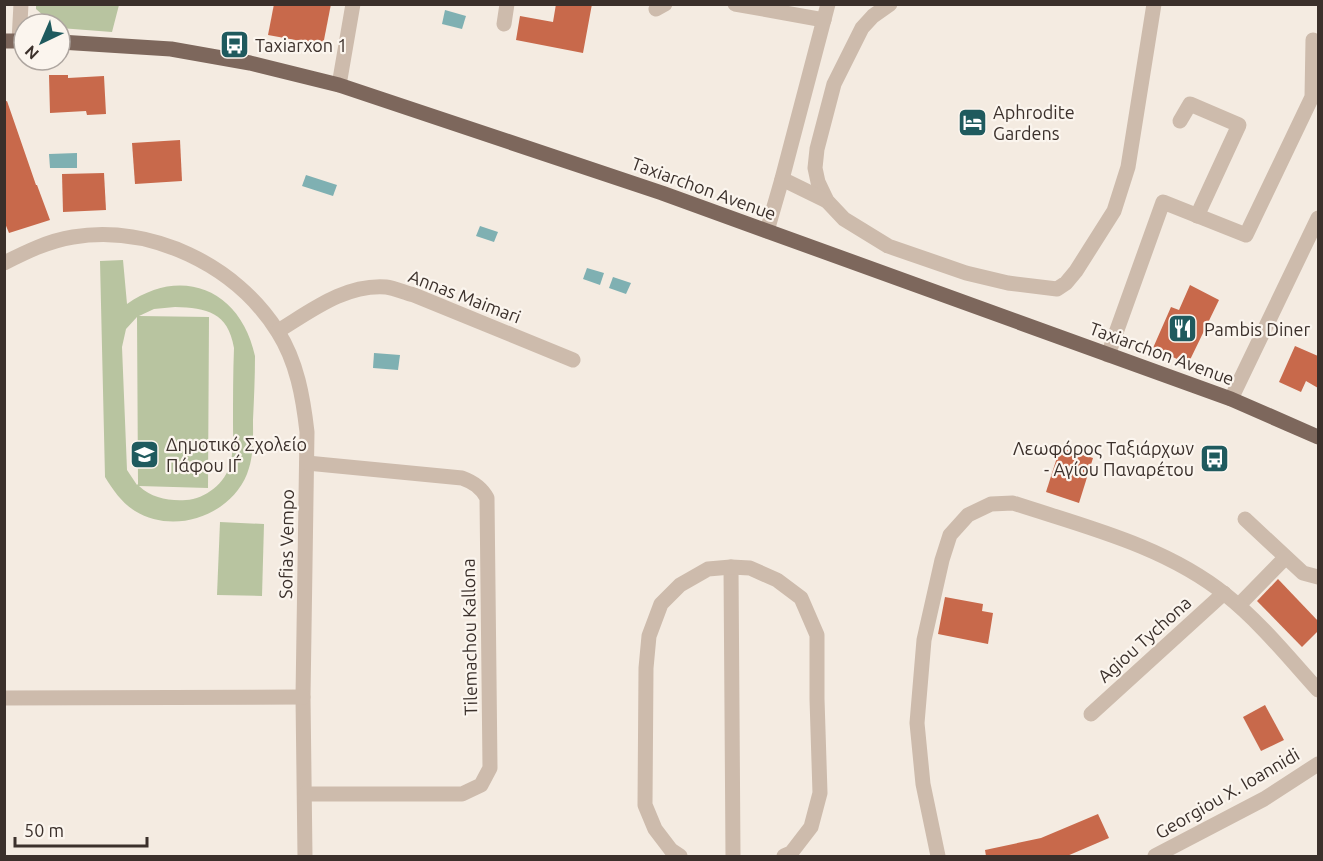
<svg xmlns="http://www.w3.org/2000/svg" width="1323" height="861" font-family="Ubuntu,sans-serif">
<style>
.green{fill:#b8c4a0;fill-rule:evenodd}
.water{fill:#7fb0b2}
.building{fill:#c8694b}
.lines{fill:none;stroke-linecap:round;stroke-linejoin:round}
.minor{stroke:#cdbbac;stroke-width:15}
.major{stroke:#7d675c;stroke-width:15}
.labels{text-anchor:middle;dominant-baseline:central;stroke-width:4.5;stroke-linejoin:round;paint-order:stroke}
.poi-label{font-size:18px;fill:#3b302b;stroke:#fbf5ee;text-anchor:start}
.street-label{font-size:18px;fill:#3b302b;stroke:#fbf5ee}
</style>
<rect width="100%" height="100%" fill="#f4ebe1"/>
<g class="green">
<polygon points="36,5 36,4 119,5 112,32 60,28 60,24 53,24 36,9"/>
<path d="M 123,260 L 127,304 C 182,265 241,290 255,356 C 255,377 254,398 253,420 C 253,438 254,457 247,474 C 230,516 174,535 135,511 C 122,503 113,490 105,477 L 100,261 ZM 175,307 C 207,308 228,312 234,348 C 233,373 233,398 233,423 C 233,436 234,451 230,464 C 226,483 205,499 186,500 C 168,501 152,498 139,486 L 208,488 L 209,317 L 139,316 L 154,309 ZM 137,317 L 138,484 L 137,485 L 127,470 L 122,347 L 126,329 Z"/>
<polygon points="220,522 264,524 262,596 217,595"/>
</g>
<g class="water">
<polygon points="445,10 466,16 462,29 442,24"/>
<polygon points="77,153 77,168 50,168 49,154"/>
<polygon points="306,175 337,185 333,196 302,186"/>
<polygon points="480,226 498,232 494,242 476,236"/>
<polygon points="587,268 604,273 600,285 583,279"/>
<polygon points="613,277 631,283 626,294 609,288"/>
<polygon points="374,353 400,355 398,370 373,368"/>
</g>
<g class="building">
<polygon points="274,4 331,4 323,45 268,35"/>
<polygon points="556,4 592,4 583,53 516,40 520,16 553,22"/>
<polygon points="49,75 68,75 68,78 104,76 106,114 87,115 86,111 50,113"/>
<polygon points="7,101 36,185 37,185 50,220 9,233 4,221 4,102"/>
<polygon points="180,140 182,181 135,184 132,143"/>
<polygon points="104,173 106,210 63,212 62,174"/>
<polygon points="1190,285 1219,300 1188,364 1153,348 1171,307 1179,310"/>
<polygon points="1295,346 1318,356 1318,388 1306,381 1301,392 1279,382"/>
<polygon points="1060,448 1093,458 1079,503 1046,492"/>
<polygon points="1278,579 1318,621 1318,631 1302,647 1257,601"/>
<polygon points="945,597 983,604 982,611 993,613 988,644 938,634"/>
<polygon points="1265,705 1284,740 1261,751 1243,717"/>
<polygon points="1098,814 1109,838 1067,856 986,856 985,850 1041,838"/>
</g>
<g class="lines">
<g class="minor">
<polyline points="735,4 824,20"/>
<polyline points="890,4 873,16 862,28 834,84 817,149 815,168 818,182 827,201 844,219 888,246 966,273 1008,283 1057,289 1066,283 1076,271 1114,211 1128,167 1154,4"/>
<polyline points="656,9 665,4"/>
<polyline points="504,24 507,4"/>
<polyline points="19,41 21,4"/>
<polyline points="339,85 353,4"/>
<polyline points="1180,121 1190,104 1239,125 1197,216"/>
<polyline points="782,179 827,201"/>
<polyline points="767,231 782,179 828,4"/>
<path d="M 4,263 C 26,252 48,241 73,237 C 151,224 236,265 278,332 C 297,362 303,397 307,432 L 303,697 L 305,856"/>
<path d="M 278,331 C 311,311 345,284 386,287 C 395,288 405,293 414,295 L 573,360"/>
<polyline points="1108,355 1163,202 1246,235 1312,97 1313,40"/>
<polyline points="1231,399 1318,218"/>
<polyline points="1245,519 1303,573 1318,577"/>
<polyline points="731,567 733,856"/>
<polyline points="1239,605 1285,558"/>
<polyline points="4,698 303,697"/>
<polyline points="1091,714 1224,593"/>
<path d="M 305,794 L 462,794 L 481,785 L 490,768 L 487,498 C 481,487 473,482 462,478 L 307,463"/>
<polyline points="680,856 671,850 655,829 645,805 646,668 649,636 661,604 680,585 708,569 731,567 750,568 777,580 801,598 817,635 817,699 820,793 811,827 791,853 784,856"/>
<path d="M 938,856 L 923,784 L 917,723 L 924,640 L 942,560 L 950,535 L 968,515 L 991,504 L 1013,503 C 1086,527 1165,546 1226,595 C 1260,622 1289,658 1318,690"/>
<polyline points="1155,856 1264,799 1318,764"/>
</g>
<g class="major">
<polyline points="4,41 24,41"/>
<polyline points="60,42 171,49 250,63 339,85 662,193 1231,399 1318,437"/>
</g>
</g>
<defs>
<symbol id="bus-square" viewBox="-11 -11 22 22"><rect x="-9" y="-9" width="18" height="18" rx="4" fill="#1f5a5e" stroke="#fbf5ee"/><path d="M-5-6H5V4H4V6H2V4H-2V6H-4V4H-5ZM-3.5-4V0h7V-4ZM-3.5 1.2v1.5H-2V1.2ZM2 1.2v1.5H3.5V1.2Z" fill="#fff"/></symbol>
<symbol id="hotel-square" viewBox="-11 -11 22 22"><rect x="-9" y="-9" width="18" height="18" rx="4" fill="#1f5a5e" stroke="#fbf5ee"/><path d="M-6-4.5h1.5V1H6V5H4.5V3h-9V5H-6ZM-4 0a1.8 1.8 0 1 1 3.6 0ZM.5 0V-2.5h3Q6-2.5 6 0Z" fill="#fff"/></symbol>
<symbol id="restaurant-square" viewBox="-11 -11 22 22"><rect x="-9" y="-9" width="18" height="18" rx="4" fill="#1f5a5e" stroke="#fbf5ee"/><path d="M-5-6h1v4h1v-4h1v4h1v-4h1v5L-1.5 .5V6h-2V.5L-5-1ZM5-6V6H3V1.5H1.5Q1.5-4 5-6Z" fill="#fff"/></symbol>
<symbol id="school-square" viewBox="-11 -11 22 22"><rect x="-9" y="-9" width="18" height="18" rx="4" fill="#1f5a5e" stroke="#fbf5ee"/><path d="M0-5L7-2L0 1L-7-2ZM-4 1L0 2.5L4 1V4Q0 6-4 4Z" fill="#fff"/></symbol>
</defs>
<g fill-rule="evenodd">
<use href="#bus-square" x="218" y="28" width="33" height="33"/>
<use href="#hotel-square" x="956" y="106" width="33" height="33"/>
<use href="#restaurant-square" x="1166" y="312" width="33" height="33"/>
<use href="#school-square" x="128" y="438" width="33" height="33"/>
<use href="#bus-square" x="1198" y="442" width="33" height="33"/>
</g>
<g class="labels">
<g class="poi-label">
<text x="255" y="45">Taxiarxon 1</text>
<text x="993" y="112">Aphrodite<tspan x="993" dy="21">Gardens</tspan></text>
<text x="1204" y="329">Pambis Diner</text>
<text x="166" y="444">Δημοτικό Σχολείο<tspan x="166" dy="21">Πάφου ΙΓ΄</tspan></text>
<text x="1194" y="448" text-anchor="end">Λεωφόρος Ταξιάρχων<tspan x="1194" dy="21">- Αγίου Παναρέτου</tspan></text>
</g>
<g class="street-label">
<text transform="translate(704 188) rotate(20)">Taxiarchon Avenue</text>
<text transform="translate(465 296) rotate(21)">Annas Maimari</text>
<text transform="translate(1162 353) rotate(20)">Taxiarchon Avenue</text>
<text transform="translate(286 544) rotate(-89)">Sofias Vempo</text>
<text transform="translate(469 637) rotate(-91)">Tilemachou Kallona</text>
<text transform="translate(1144 639) rotate(-42)">Agiou Tychona</text>
<text transform="translate(1227 793) rotate(-30)">Georgiou X. Ioannidi</text>
</g>
</g>
<rect width="1323" height="861" fill="none" stroke="#3b302b" stroke-width="12"/>
<g transform="translate(42 42) rotate(224)"><circle r="28" fill="#fbf5ee" stroke="#aea6a0" stroke-width="1.5"/>
<path d="M0-4.5L10 22L0 15L-10 22Z" fill="#1f5a5e"/>
<text y="-9" font-size="16" font-weight="bold" text-anchor="middle" fill="#3b302b">N</text>
</g>
<path d="M15 837v9h132v-9" fill="none" stroke="#3b302b" stroke-width="3"/>
<text x="24" y="837" font-size="18" fill="#3b302b" stroke="#fbf5ee" stroke-width="4.5" paint-order="stroke">50 m</text>
</svg>
